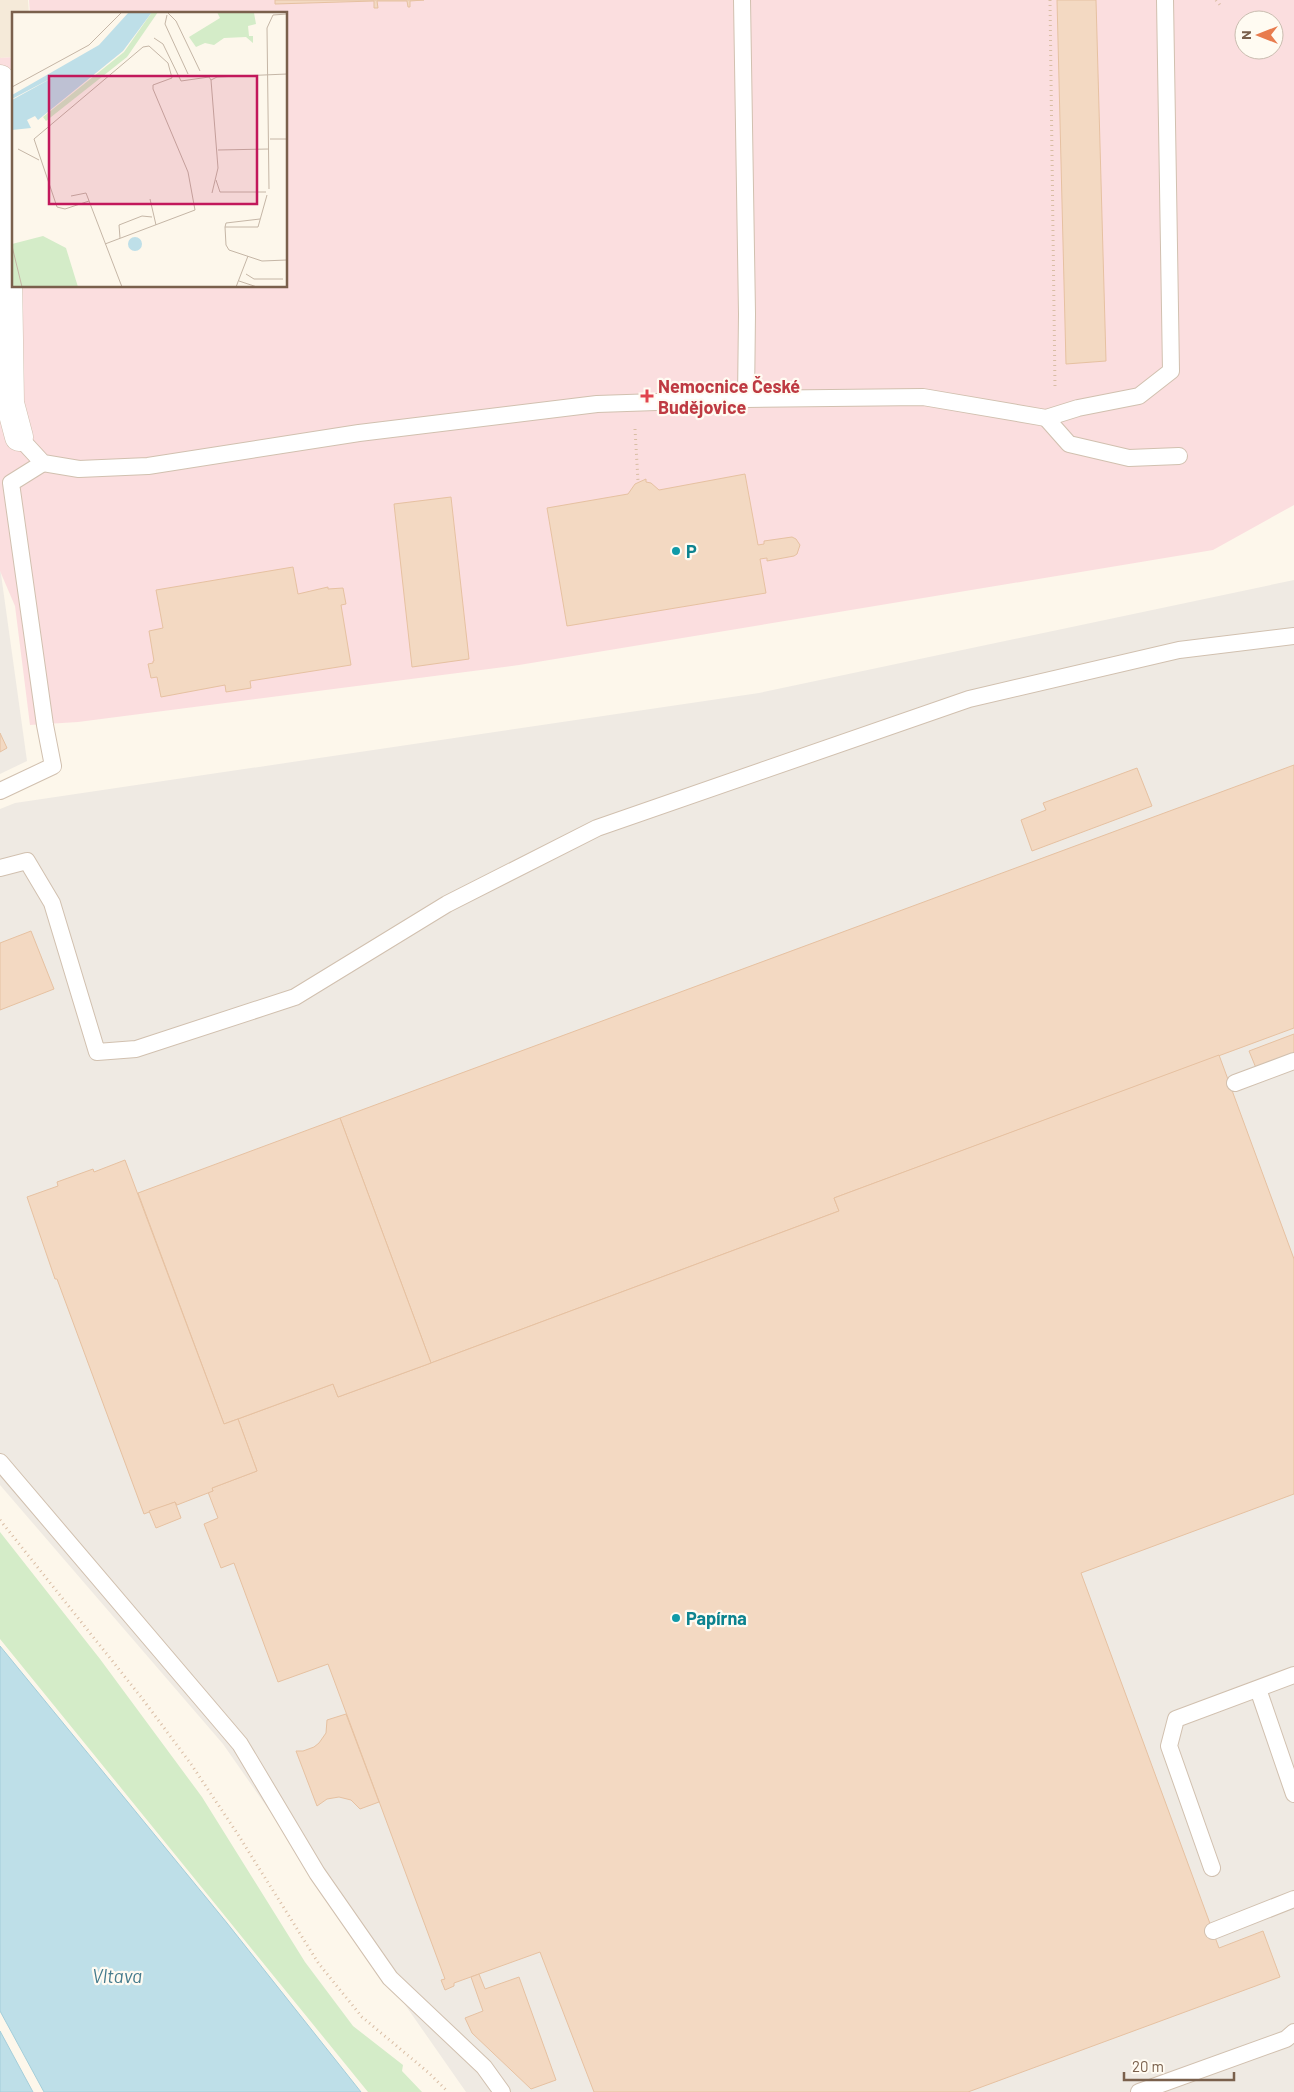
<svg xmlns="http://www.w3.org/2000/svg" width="1294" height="2092" font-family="Barlow,sans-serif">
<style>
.residential{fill:#f5ead9}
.industrial{fill:#efeae3}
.medical{fill:#fbdedf;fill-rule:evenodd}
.green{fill:#d4ecc8}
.water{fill:#bedfe8;stroke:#a4ceda}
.building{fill:#f3d9c2;stroke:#e6c1a1}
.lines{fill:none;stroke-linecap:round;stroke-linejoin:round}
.lane-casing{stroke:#d1c0af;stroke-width:18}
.street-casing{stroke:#d1c0af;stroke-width:29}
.path{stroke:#d9bda4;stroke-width:3;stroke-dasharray:1 4;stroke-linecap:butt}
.lane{stroke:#fff;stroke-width:16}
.street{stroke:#fff;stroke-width:28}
.health-dot{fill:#e0444e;stroke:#fffbf2;stroke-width:2}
.culture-dot{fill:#0f9aa8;stroke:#fffbf2;stroke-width:2}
.labels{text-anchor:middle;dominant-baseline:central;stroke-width:4.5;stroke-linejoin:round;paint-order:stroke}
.health-label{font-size:18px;font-weight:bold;fill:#be3a42;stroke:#fffbf2;text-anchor:start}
.culture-label{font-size:18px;font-weight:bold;fill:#0d838f;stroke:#fffbf2;text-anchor:start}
.water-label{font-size:19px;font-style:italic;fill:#457b8d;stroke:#fffbf2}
.inset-road{fill:none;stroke:#c5b6a6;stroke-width:1}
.view{fill:#c2185b;fill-opacity:0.15;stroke:#c2185b;stroke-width:2.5}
.inset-edge{fill:none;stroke:#7a604c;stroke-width:2.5}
</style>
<rect width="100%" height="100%" fill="#fdf7eb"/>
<polygon class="residential" points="0,0 28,0 29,14 14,14 14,57 0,58"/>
<g class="industrial">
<polygon points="0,567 27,761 0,774"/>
<polygon points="1294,580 1294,2092 466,2092 223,1744 0,1485 0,809 15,803 759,693"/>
</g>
<path class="medical" d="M 29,0 L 1294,0 L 1294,505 L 1213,550 L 519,665 L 78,722 L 30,725 L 15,606 L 0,571 L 0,58 L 14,57 L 14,286 L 286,286 L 286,14 L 30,14 ZM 1244,20 L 1274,20 L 1274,50 L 1244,50 Z"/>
<polygon class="green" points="0,1532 100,1659 202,1797 305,1962 353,2026 403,2065 402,2071 422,2092 368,2092 0,1639"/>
<g class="water">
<polygon points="0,1646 227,1923 361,2092 44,2092 0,2011"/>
<polygon points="0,2031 33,2092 0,2092"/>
</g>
<g class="building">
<polygon points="275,0 424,0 410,1 410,7 408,7 407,1 377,1 378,8 374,8 374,1 275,4"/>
<polygon points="1057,0 1096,0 1106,361 1066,364"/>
<polygon points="745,474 758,545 764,544 764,541 792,537 796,539 800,545 797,554 794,556 767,561 767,558 760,559 766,593 567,626 547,508 628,494 635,484 646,479 646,482 651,483 659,490"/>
<polygon points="451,497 469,659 412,667 394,504"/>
<polygon points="293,567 298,594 328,587 328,589 343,588 346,604 341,605 351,665 250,681 251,688 226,692 225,685 161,697 157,677 151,678 148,664 153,663 153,661 154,661 149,631 163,628 156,590"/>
<polygon points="0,733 7,748 0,752"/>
<polygon points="1294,765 1294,1028 834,1198 839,1211 431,1363 340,1118"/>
<polygon points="1137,768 1152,806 1032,851 1021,820 1046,810 1043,803"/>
<polygon points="31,931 54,989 0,1010 0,943"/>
<polygon points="1294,1034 1294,1053 1256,1068 1249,1051"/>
<polygon points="1219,1055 1294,1259 1294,1494 1081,1573 1219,1948 1263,1931 1280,1977 968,2092 594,2092 540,1952 454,1983 454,1986 445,1990 441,1980 445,1979 328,1664 278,1682 234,1563 221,1568 204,1524 218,1518 208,1492 213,1491 212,1488 257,1471 238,1419 333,1384 338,1397 431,1363 839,1211 834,1198"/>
<polygon points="340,1118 431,1363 338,1397 333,1384 224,1424 138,1193"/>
<polygon points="125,1160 224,1424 238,1419 257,1471 212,1488 213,1491 177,1505 175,1502 144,1514 57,1279 55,1279 27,1197 58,1186 57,1182 93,1169 94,1172"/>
<polygon points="175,1502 181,1518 156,1528 149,1511"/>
<polygon points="346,1714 379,1802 360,1809 351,1800 339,1797 327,1799 317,1806 296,1751 303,1751 314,1747 319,1743 326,1733 327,1720"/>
<polygon points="479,1974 485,1989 519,1977 556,2080 531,2089 472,2033 465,2018 483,2011 471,1977"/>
</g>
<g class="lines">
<defs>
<g id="lane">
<polyline points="742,0 747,314 746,399"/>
<polyline points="1046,418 1069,444 1129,458 1179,456"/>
<polyline points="19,437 43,463 79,469 148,466 359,433 597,404 746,399 923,397 1046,418 1078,408 1139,396 1171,371 1165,0"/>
<polyline points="0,791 53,766 45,725 11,483 43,463"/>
<polyline points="0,868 27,861 52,903 97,1052 136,1049 295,997 447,904 597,828 969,699 1179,650 1294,636"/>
<polyline points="1235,1083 1294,1061"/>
<polyline points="0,1462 240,1744 317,1873 390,1978 484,2067 502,2092"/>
<polyline points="1258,1689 1294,1794"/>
<polyline points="1212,1868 1169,1746 1176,1719 1294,1675"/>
<polyline points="1213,1931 1294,1899"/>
<polyline points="1139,2092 1286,2039 1294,2032"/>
</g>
<polyline id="street" points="0,79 7,213 10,403 19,437"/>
</defs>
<use href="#lane" class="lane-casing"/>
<use href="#street" class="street-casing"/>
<g class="path">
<polyline points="1050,0 1055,387"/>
<polyline points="1216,0 1220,5"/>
<polyline points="635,429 638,481"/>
<polyline points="0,1520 141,1697 191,1764 237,1833 319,1964 362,2017 429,2073 448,2092"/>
</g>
<use href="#lane" class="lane"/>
<use href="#street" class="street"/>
</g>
<path class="health-dot" d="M644.5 388.5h5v5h5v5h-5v5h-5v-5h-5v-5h5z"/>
<g class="culture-dot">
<circle cx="676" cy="551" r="5"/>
<circle cx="676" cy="1618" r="5"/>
</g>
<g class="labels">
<g class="health-label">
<text x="658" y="386">Nemocnice České<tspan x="658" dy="21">Budějovice</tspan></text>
</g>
<g class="culture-label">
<text x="686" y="551">P</text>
<text x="686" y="1618">Papírna</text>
</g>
<g class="water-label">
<text x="117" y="1975">Vltava</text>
</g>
</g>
<g transform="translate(12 12)">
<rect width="275" height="275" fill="#fdf7eb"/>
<path d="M 140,0 L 146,0 L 115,45 L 34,109 L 31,105 L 112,40 ZM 205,0 L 242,1 L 244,12 L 236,14 L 237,24 L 241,24 L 241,31 L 234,25 L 212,26 L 202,33 L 193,31 L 184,35 L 177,25 L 208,6 ZM 31,224 L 54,236 L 66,275 L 0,275 L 0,232 Z" fill="#d4ecc8"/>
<path d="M 117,0 L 140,0 L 111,39 L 26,108 L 23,104 L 15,108 L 19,116 L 0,118 L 0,88 L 49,61 L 0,87 L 0,83 L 87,33 ZM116 232a7 7 0 1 1 14 0a7 7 0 1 1-14 0Z" fill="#bedfe8"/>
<path class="inset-road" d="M 155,0 L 164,9 L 188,59M 155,3 L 153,12 L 176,62M 142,26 L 151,32 L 169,69 L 197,65 L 199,68M 0,75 L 77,33 L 110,0M 258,127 L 275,127M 6,137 L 27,148M 206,138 L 257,137M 204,168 L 208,180 L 254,180M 257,177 L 255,16 L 261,3 L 275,2M 200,181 L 206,156 L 199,68 L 205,65 L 275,62M 255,183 L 246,215 L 213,215 L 214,233 L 217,238 L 250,249 L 275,248M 59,184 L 74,181 L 110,275M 138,187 L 144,213M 77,189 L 53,197 L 45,195 L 22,127 L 131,35 L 137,34 L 156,51 L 160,66 L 141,73 L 141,77 L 176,160 L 183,198 L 93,232M 213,215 L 214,211 L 248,207M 108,226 L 107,213 L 130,204 L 140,205M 0,234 L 10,275M 234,262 L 242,267 L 271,267M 227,269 L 245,275M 224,275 L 236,244"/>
<path class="view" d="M 37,64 L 245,64 L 245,192 L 37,192 Z"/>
<rect width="275" height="275" class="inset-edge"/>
</g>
<g transform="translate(1259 35) rotate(270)"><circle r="24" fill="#fffbf2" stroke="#cabdb0"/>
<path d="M0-4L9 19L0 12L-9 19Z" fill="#e87c4e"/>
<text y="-8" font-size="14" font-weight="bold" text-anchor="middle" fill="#7a604c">N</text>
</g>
<path d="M1124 2072v8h110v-8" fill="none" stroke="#7a604c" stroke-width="2.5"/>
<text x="1132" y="2072" font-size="15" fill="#7a604c" stroke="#fffbf2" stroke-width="4" paint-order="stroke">20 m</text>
</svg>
